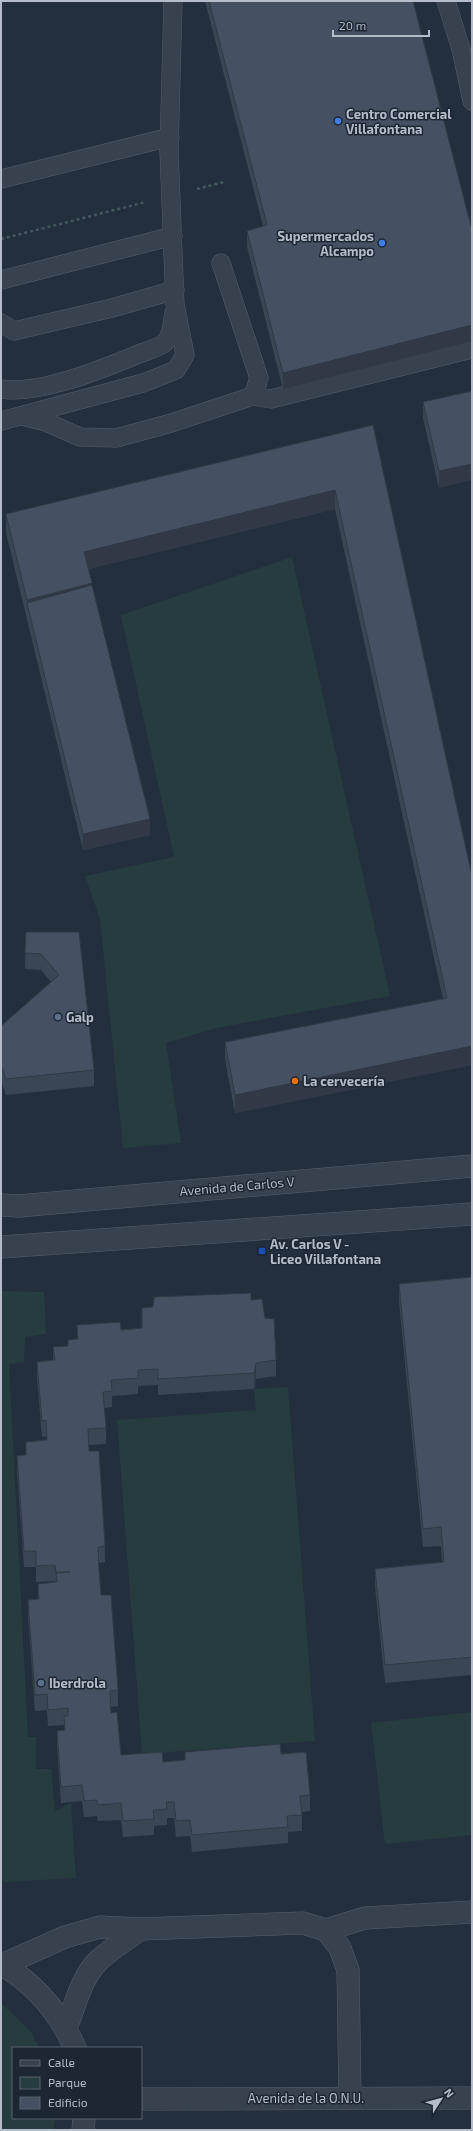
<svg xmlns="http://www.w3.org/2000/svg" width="473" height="2131" font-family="'Exo 2',sans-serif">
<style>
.green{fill:#263c3f}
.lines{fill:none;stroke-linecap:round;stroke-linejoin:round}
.service-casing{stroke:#565f6c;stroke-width:19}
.minor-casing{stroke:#565f6c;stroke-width:23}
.tertiary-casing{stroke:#565f6c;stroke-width:23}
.path{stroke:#44595c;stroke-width:2.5;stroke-dasharray:3 3;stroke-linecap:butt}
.service{stroke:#38414e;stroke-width:18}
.minor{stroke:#38414e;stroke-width:22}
.tertiary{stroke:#38414e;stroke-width:22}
.wall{fill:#3b4654}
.shaded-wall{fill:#303945}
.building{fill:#455162;stroke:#303945}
.shop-dot{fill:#3f7fe0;stroke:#1d2633;stroke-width:1.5}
.service-dot{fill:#5c6f8a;stroke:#1d2633;stroke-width:1.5}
.food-dot{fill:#e8710a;stroke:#1d2633;stroke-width:1.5}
.transit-dot{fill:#1a4fb4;stroke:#1d2633;stroke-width:1.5}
.labels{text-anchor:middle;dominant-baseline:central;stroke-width:3;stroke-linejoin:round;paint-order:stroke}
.poi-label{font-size:13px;font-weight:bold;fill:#b4bcc9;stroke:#1d2633;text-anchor:start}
.street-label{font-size:13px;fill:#b4bcc9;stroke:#1d2633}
</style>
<rect width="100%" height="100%" fill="#242f3e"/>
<g class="green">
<polygon points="292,557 390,996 216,1028 166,1043 181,1143 123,1148 100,919 85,876 174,857 121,615"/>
<polygon points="1,1291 44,1292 46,1334 25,1337 24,1362 9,1364 28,1737 36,1737 36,1769 51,1769 55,1811 71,1803 76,1878 5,1882 1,1878"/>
<polygon points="288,1387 315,1741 142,1754 117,1420 256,1410 254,1389"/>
<polygon points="472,1712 472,1835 385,1844 371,1723"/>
<polygon points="1,2003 31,2032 39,2048 13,2048 13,2118 55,2118 53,2130 1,2130"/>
</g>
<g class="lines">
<defs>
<g id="service">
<polyline points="446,1 461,49 472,101"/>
<polyline points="1,179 170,137"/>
<polyline points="1,280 173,236"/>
<polyline points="1,323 14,331 112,308 175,290"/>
<path d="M 1,389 C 39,395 99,370 134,356 C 143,352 155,349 163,344 C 172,338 172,323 174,313"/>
<polyline points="253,396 271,399 472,349"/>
<polyline points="22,416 46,422 80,437 116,438 168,424 253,396 259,378 221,263"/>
<polyline points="1,421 143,383 176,370 185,355 175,304 169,151 173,1"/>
</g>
<g id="minor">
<polyline points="326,1930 365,1918 472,1912"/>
<polyline points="2,1965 65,1937 100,1927 141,1929 303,1923 326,1930 340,1948 348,1970 350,2098"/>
<path d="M 66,2028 C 75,2006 81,1978 98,1961 C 111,1949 127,1939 141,1929"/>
</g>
<g id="tertiary">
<polyline points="1,1205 19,1206 472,1166"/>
<polyline points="1,1247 472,1214"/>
<path d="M 1,1964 C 35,1984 59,2012 75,2048"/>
<polyline points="141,2099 472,2098"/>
<polyline points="83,2130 84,2118"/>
</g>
</defs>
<use href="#service" class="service-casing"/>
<use href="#minor" class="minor-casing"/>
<use href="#tertiary" class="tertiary-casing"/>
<g class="path">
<polyline points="197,189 224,182"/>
<polyline points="1,239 146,202"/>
</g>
<use href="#service" class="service"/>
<use href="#minor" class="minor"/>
<use href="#tertiary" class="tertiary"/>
</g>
<g class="wall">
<polygon points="205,1 413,1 283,389 247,247 247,231 263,226"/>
<polygon points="472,391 439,488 423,418 423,402"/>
<polygon points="373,425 472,876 472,1065 235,1113 225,1060 225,1042 443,999 335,509 88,569 150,835 83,850 6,533 6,514"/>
<polygon points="26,932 79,932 94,1070 94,1086 6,1095 1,1081 1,1026 51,982 41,970 25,969"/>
<polygon points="472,1277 472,1675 385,1683 375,1587 375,1569 442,1562 441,1546 423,1547 399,1302 399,1284"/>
<polygon points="251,1300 265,1318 276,1360 276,1376 256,1379 254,1389 158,1395 158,1385 138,1386 138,1394 112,1396 112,1407 104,1408 106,1428 106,1444 89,1445 89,1451 105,1546 105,1562 98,1563 101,1595 118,1690 118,1706 111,1707 111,1713 121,1755 163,1762 185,1761 185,1752 281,1754 310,1795 310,1811 302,1812 302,1831 288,1832 288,1843 192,1852 190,1836 176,1837 174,1818 167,1818 167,1825 154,1826 154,1835 123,1837 121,1820 98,1821 97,1816 84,1817 82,1801 61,1803 57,1747 57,1731 64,1730 64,1725 48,1726 47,1710 35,1711 28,1616 28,1600 38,1599 38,1584 55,1582 55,1581 36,1582 36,1567 24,1567 17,1472 17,1456 26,1455 26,1442 46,1440 46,1436 42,1437 37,1378 37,1362 53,1360 53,1347 68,1346 77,1339 77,1325 121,1330 142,1328"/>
</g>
<g class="shaded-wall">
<polygon points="472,325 472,341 283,389 283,373"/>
<polygon points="472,464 472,480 439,488 439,471"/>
<polygon points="335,490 335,509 84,570 84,552"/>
<polygon points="92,583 92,601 27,603 27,600"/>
<polygon points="150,819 150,835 83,850 83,834"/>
<polygon points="472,1046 472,1065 235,1113 235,1095"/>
<polygon points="256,1363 256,1379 254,1389 254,1373"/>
</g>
<g class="building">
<polygon points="209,1 413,1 472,230 472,325 283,373 247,231 267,225"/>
<polygon points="472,391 472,464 439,471 423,402"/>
<polygon points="373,425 472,876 472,1046 235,1095 225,1042 447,998 335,490 84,552 92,583 27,600 6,514"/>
<polygon points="92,585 150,819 83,834 27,603"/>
<polygon points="26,932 79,932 94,1070 6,1079 1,1065 1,1026 59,975 41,954 25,953"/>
<polygon points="472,1277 472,1657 385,1665 375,1569 444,1562 441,1527 423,1529 399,1284"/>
<polygon points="251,1293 251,1300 262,1299 265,1318 274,1319 276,1360 256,1363 254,1373 158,1379 158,1369 138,1370 138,1378 111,1380 112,1391 103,1392 106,1428 88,1429 89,1451 99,1451 105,1546 98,1547 99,1570 101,1595 111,1595 118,1690 110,1691 111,1713 117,1712 121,1755 162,1752 163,1762 185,1760 185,1752 280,1744 281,1754 306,1752 310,1795 300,1796 302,1815 287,1816 288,1827 192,1835 190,1820 176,1821 174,1802 166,1802 167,1809 153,1810 154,1819 123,1821 121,1803 98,1805 97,1800 84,1801 82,1785 61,1787 57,1731 65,1730 64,1716 68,1716 68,1708 48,1710 47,1694 35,1695 28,1600 39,1599 38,1584 57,1582 56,1573 70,1572 56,1572 55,1565 36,1566 36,1551 24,1551 17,1456 26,1455 26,1442 47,1440 46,1420 42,1421 37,1362 55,1360 53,1347 68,1346 68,1340 78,1339 77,1325 120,1322 121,1330 142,1328 142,1308 153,1307 154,1297"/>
</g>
<g class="shop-dot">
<circle cx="338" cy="121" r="4"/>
<circle cx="382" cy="243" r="4"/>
</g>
<g class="service-dot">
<circle cx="58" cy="1017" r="4"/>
<circle cx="41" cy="1683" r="4"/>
</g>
<circle class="food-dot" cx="295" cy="1081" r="4"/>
<rect class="transit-dot" x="258" y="1247" width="8" height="8" rx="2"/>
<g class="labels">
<g class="poi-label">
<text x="346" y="114">Centro Comercial<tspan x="346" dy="15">Villafontana</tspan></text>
<text x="374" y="236" text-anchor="end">Supermercados<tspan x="374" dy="15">Alcampo</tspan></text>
<text x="66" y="1017">Galp</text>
<text x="303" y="1081">La cervecería</text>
<text x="270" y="1244">Av. Carlos V -<tspan x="270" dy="15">Liceo Villafontana</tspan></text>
<text x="49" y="1683">Iberdrola</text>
</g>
<g class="street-label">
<text transform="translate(237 1186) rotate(-5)">Avenida de Carlos V</text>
<text x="306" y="2098">Avenida de la O.N.U.</text>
</g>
</g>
<rect width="473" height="2131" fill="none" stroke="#b4bcc9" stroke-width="4"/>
<rect x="12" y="2047" width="130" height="72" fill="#1d2633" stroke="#59626f"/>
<rect x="20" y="2060" width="20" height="6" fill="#38414e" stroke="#59626f"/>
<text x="48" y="2067" font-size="12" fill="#b4bcc9">Calle</text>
<rect x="20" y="2077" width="20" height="12" fill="#263c3f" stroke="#59626f"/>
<text x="48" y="2087" font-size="12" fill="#b4bcc9">Parque</text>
<rect x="20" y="2097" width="20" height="12" fill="#455162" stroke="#59626f"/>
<text x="48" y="2107" font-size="12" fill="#b4bcc9">Edificio</text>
<g transform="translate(441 2099) rotate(54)" stroke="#1d2633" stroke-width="3" paint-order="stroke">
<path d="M0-3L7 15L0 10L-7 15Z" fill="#b4bcc9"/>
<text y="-6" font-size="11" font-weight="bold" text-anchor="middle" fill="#b4bcc9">N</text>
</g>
<path d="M333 30v6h96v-6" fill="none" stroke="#b4bcc9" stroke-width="2"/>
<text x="339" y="30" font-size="12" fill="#b4bcc9" stroke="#1d2633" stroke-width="3" paint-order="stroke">20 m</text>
</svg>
